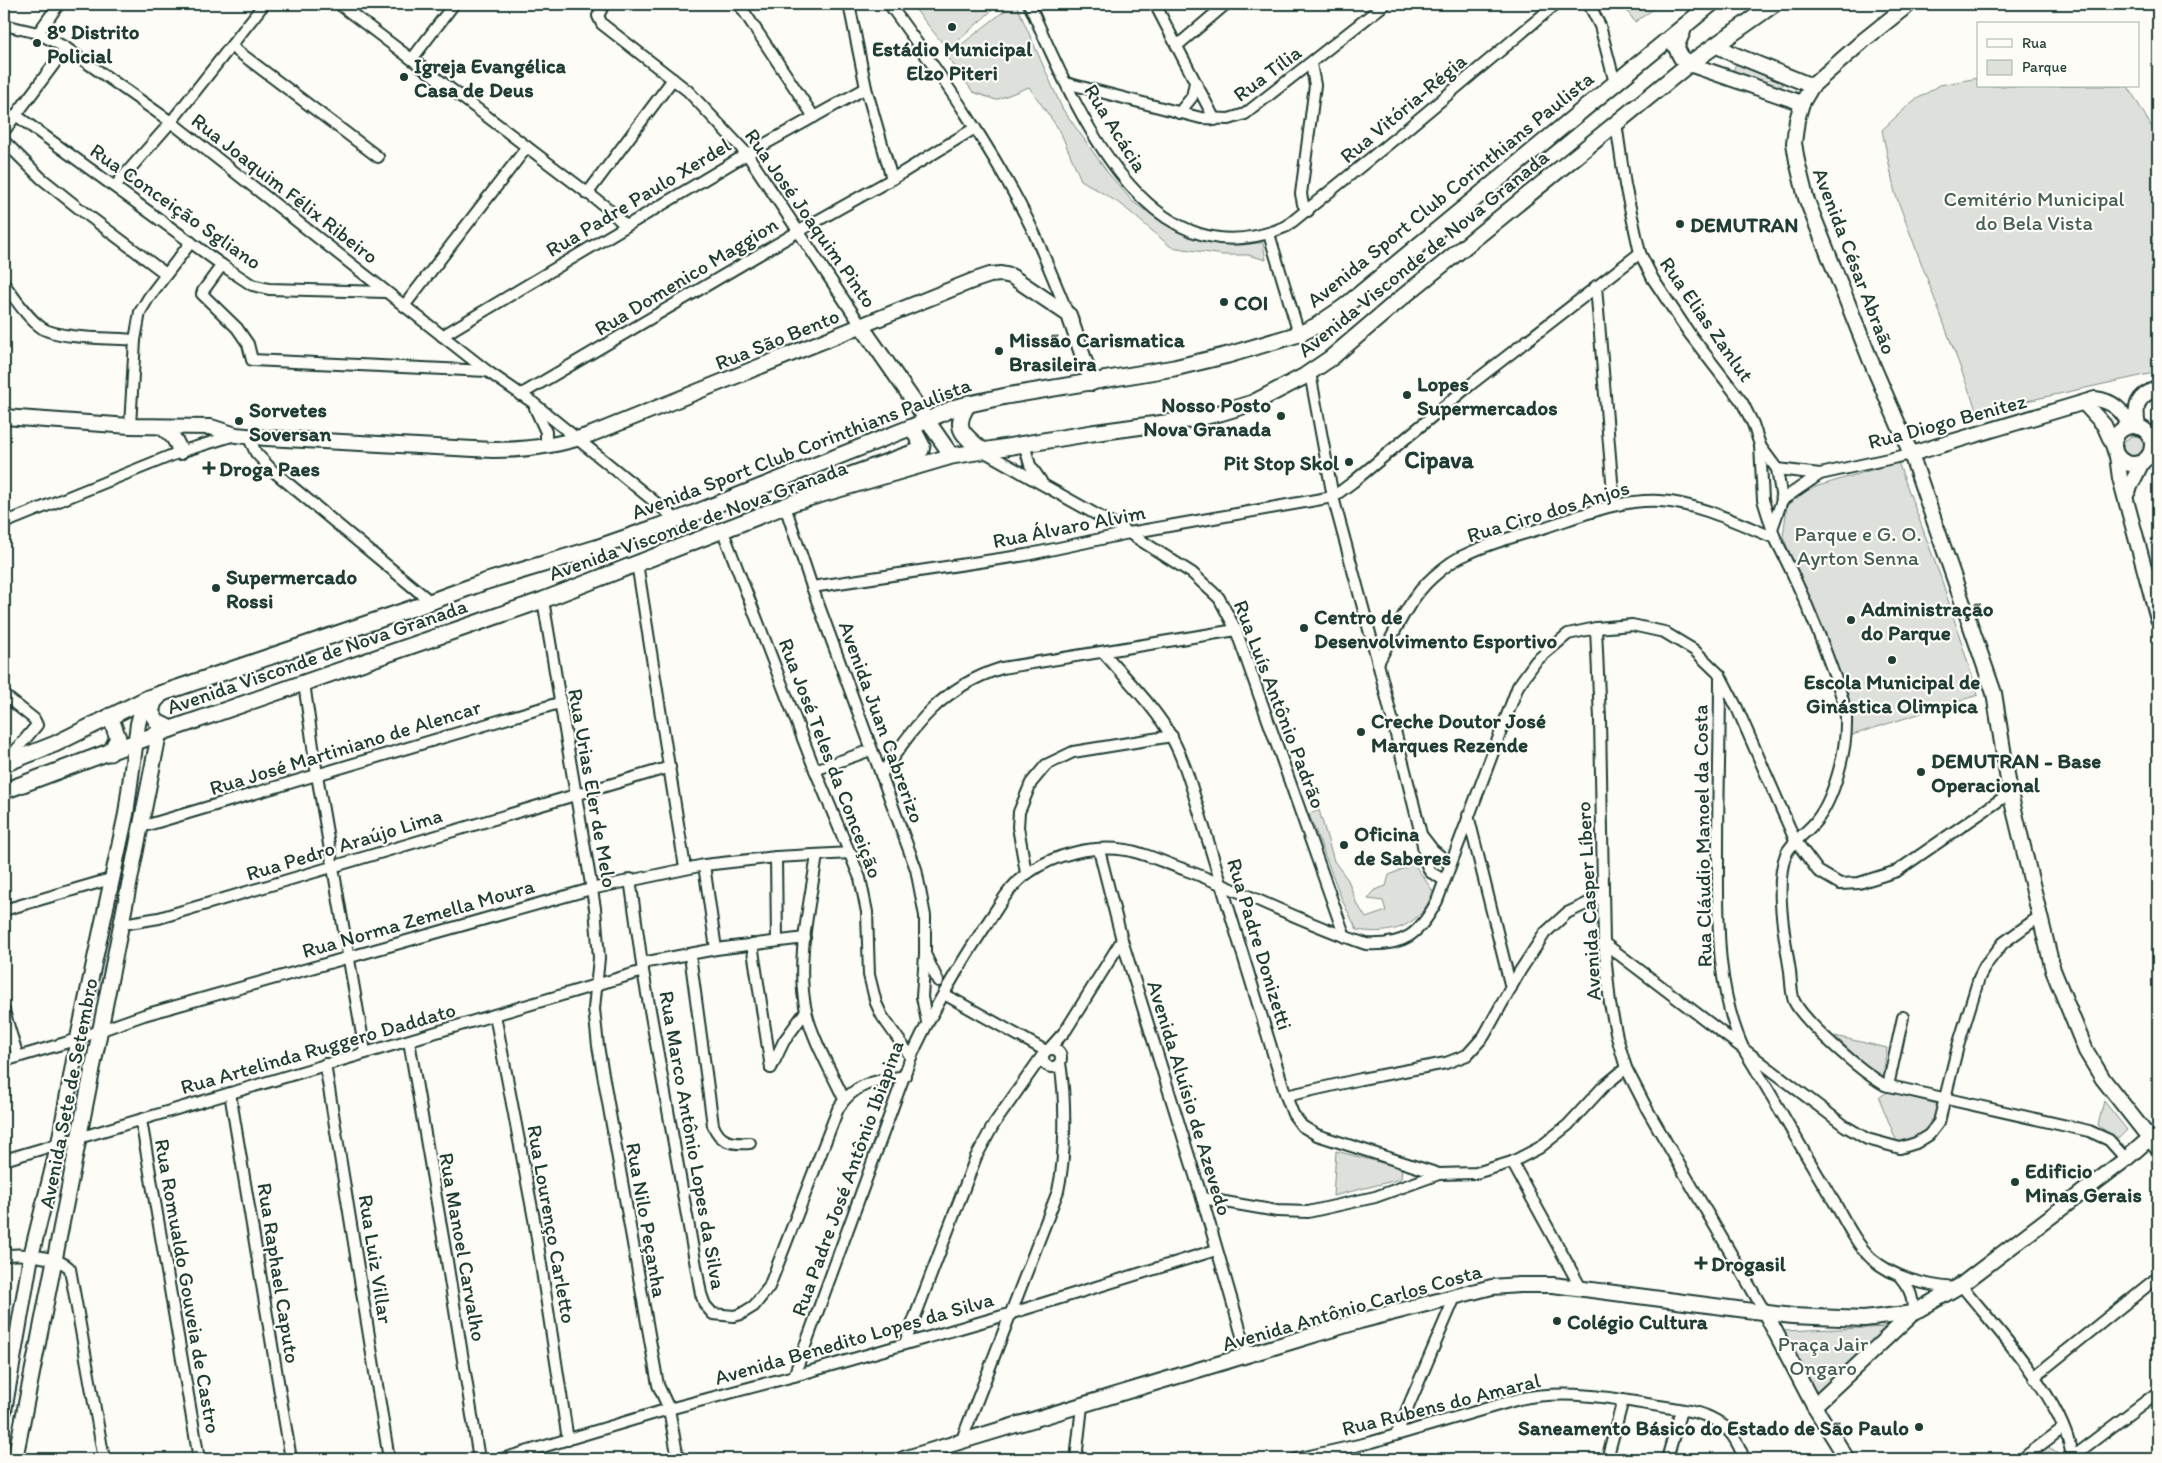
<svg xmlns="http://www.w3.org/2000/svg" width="2162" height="1463" font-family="Itim,sans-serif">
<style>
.green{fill:#dde0db;stroke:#7e8e88}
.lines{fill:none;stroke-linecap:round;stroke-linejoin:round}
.street-casing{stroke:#1f3d34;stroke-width:14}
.secondary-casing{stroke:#1f3d34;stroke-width:18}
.primary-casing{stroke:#1f3d34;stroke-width:19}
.street{stroke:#fdfcf7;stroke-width:10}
.secondary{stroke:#fdfcf7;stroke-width:14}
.primary{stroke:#fdfcf7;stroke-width:15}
.poi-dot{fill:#1f3d34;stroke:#fdfcf7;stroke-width:2}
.labels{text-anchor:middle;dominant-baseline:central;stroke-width:4.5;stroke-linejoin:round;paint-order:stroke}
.poi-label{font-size:21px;font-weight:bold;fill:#1f3d34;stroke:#fdfcf7;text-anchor:start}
.street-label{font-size:21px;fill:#1f3d34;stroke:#fdfcf7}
.park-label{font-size:21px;fill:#455e55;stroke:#fdfcf7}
.quarter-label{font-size:24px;font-weight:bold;fill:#1f3d34;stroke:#fdfcf7}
</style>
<rect width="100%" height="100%" fill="#fdfcf7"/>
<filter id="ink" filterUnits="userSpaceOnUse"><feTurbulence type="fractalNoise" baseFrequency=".02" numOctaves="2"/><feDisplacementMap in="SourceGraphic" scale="10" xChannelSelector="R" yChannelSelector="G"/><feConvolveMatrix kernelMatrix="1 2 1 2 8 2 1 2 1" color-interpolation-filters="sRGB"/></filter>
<g filter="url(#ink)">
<g class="green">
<polygon points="911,4 999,4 948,50"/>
<polygon points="1013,4 1016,4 1062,108 1108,173 1133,202 1162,221 1184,233 1216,242 1263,243 1266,260 1248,255 1223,255 1171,247 1122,205 1081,180 1060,131 1029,87 996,100 973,92 947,56"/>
<polygon points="1622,4 1661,4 1635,22"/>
<polygon points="1736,64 1783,83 1780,90 1733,71"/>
<polygon points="1978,78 1978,86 2128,86 2158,138 2158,372 1977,412 1895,193 1882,130 1912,102 1940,85"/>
<circle cx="2135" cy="448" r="12"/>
<polygon points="1898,462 1942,581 1978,695 1846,737 1848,720 1802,583 1783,537 1787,506 1794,496 1808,489"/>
<path d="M 1319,810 L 1334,861 L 1348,880 L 1356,902 L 1366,918 L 1386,911 L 1383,901 L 1368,899 L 1375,890 L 1386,886 L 1389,875 L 1414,864 L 1433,891 C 1422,926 1391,936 1357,930 L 1342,900 L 1309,814 Z"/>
<polygon points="1835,1036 1887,1048 1882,1082"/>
<path d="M 1888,1091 L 1937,1104 C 1934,1132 1922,1134 1899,1147 L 1879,1098 Z"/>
<polygon points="2104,1101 2127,1130 2119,1138 2113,1137 2098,1125"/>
<polygon points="1336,1151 1402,1168 1401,1179 1333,1196"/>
<polygon points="1892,1327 1815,1398 1780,1331"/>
<polygon points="2045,1445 2057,1452 2057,1459 2027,1459"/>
</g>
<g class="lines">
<defs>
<g id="street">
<polyline points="339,4 606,207 626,226"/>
<polyline points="604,4 598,16 602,24 688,91 747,154 862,327"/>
<polyline points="739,4 814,117"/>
<polyline points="849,4 866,88 892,179"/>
<path d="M 889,4 C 940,74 997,154 1034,233 C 1046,260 1057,287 1068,314"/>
<path d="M 1029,4 C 1074,102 1145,289 1287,226 L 1408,128 L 1556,4"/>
<polyline points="1155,4 1215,120"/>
<polyline points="1589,4 1600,26 1615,83"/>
<polyline points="4,25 38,33 66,48 171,122 487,371 532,402 677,520"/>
<polyline points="38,33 59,4"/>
<polyline points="1178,45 1226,4"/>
<polyline points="232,47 378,157"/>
<polyline points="412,59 454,4"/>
<polyline points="1066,83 1201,118 1229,119 1245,114 1385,4"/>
<polyline points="1179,113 1192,97 1195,82"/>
<polyline points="17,116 222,265 252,285 269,289 386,292"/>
<polyline points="1616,123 1625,185 1640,253 1653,279 1689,333 1742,402 1753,424 1760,445 1763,500 1775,538"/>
<polyline points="4,131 66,48"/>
<polyline points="4,141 41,178 81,210 166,274"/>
<polyline points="115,186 171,122 264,4"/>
<polyline points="587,194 673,79"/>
<polyline points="1308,211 1303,204 1301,194 1315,85 1311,64"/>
<polyline points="1269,234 1299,334"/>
<polyline points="222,265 203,291 202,294 237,328 248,344 252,360 487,371"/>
<path d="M 4,284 C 15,298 27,318 42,328 C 58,339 114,338 135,340"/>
<polyline points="1596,286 1614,505"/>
<polyline points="404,306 527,147"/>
<polyline points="442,336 747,154 866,88"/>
<polyline points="1310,373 1333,497 1378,663 1421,834 1426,863 1430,872 1444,880"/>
<polyline points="520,395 799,231 892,179 975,128"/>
<polyline points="535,408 546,432 546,445"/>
<polyline points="130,426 135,340 140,312 149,297 191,242"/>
<polyline points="248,436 256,453 272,470 431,602"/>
<polyline points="1024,444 1030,465 1041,481"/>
<polyline points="1760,446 1777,469 1782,500 1773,526"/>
<polyline points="983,451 1129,533 1192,573 1219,598 1236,630 1345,937"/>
<polyline points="1777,469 1820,474 1911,454"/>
<polyline points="1782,500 1820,474"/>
<polyline points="785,506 812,587 916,869 925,916 925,954 922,997 927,1022"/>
<polyline points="4,523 180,452 235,435"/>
<polyline points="722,529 815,770 860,878 867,912 869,975 876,1003 882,1016 911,1057"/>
<polyline points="637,563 685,868"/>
<polyline points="812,587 1026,555 1129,533 1333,497 1353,482 1470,385 1640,253"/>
<polyline points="543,600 595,908 599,958 594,1009 598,1046 658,1385 669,1409 678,1459"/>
<polyline points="1596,628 1600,719 1604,943 1610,1004 1617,1037 1626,1068 1647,1109 1766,1314"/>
<path d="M 1104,653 C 1126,679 1156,708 1172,738 C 1180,753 1186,769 1191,785 L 1286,1096 L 1293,1114 L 1302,1126 L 1317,1135 L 1439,1174"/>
<path d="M 1378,663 C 1394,634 1408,599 1433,577 C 1443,568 1454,559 1467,554 C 1492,542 1520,535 1546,527 C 1583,515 1620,499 1660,501 C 1697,503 1740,524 1775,538 C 1797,581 1816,624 1832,669 C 1838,686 1847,706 1846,724 C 1846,752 1834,799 1816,821 C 1807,833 1793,840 1786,854 C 1774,884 1785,940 1790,971 C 1791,980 1791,993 1794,1001 C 1805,1023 1863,1073 1885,1085 L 2089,1131 L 2109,1140 L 2126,1159"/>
<path d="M 1720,676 C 1720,735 1718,793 1718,852 C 1718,919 1715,987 1744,1050 C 1776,1101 1804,1154 1836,1205 C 1846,1223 1857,1245 1872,1259 C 1896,1279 1924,1285 1954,1288"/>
<polyline points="304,683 317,775 365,1052"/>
<polyline points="4,695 34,719 37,725 6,762"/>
<polyline points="815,770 871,750"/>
<path d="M 881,775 C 915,725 941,687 1002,668 L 1236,630"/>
<polyline points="1468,815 1511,988"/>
<polyline points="141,827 559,703"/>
<polyline points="1423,837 1433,850 1450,864"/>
<polyline points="1099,850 1122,940 1202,1198 1248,1356"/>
<path d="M 817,855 C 810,905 795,960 806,1011 C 812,1038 832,1073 844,1099"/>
<polyline points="776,857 777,941"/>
<polyline points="704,865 716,949"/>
<polyline points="1026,873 1018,827 1019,812 1031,783 1046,765 1073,752 1172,736"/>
<path d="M 630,879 L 643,971 L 701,1294 L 705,1305 L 713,1314 L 734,1316 L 741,1314 L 754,1306 L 769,1287 L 838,1109 C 853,1083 878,1080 905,1076"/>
<polyline points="4,910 114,878"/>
<polyline points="123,924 159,918 670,767"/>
<polyline points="1604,943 1845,1126 1867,1139 1900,1148 1916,1143 1929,1135 1939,1122 1958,1046 1979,978 1985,966 2003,943 2040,916"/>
<polyline points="752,944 771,1068"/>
<polyline points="925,954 938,981"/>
<path d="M 690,955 L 713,1125 C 720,1143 732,1144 750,1143"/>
<polyline points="642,963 716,949 805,938"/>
<polyline points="944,994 1046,1051"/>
<polyline points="4,1011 18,1057"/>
<polyline points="495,1015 534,1219 568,1440"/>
<polyline points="409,1041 446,1255 479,1459"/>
<circle cx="1052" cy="1058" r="9"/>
<polyline points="1049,1049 1066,1030 1122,940"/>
<polyline points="4,1061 65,1043 144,1015 591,889 704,865 776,857 851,853"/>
<polyline points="325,1064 389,1459"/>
<polyline points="771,1068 784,1041 806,1011"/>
<polyline points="1888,1086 1903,1017"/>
<polyline points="230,1093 291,1459"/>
<polyline points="1286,1096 1361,1079 1446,1063 1467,1055 1484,1036 1520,971 1545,933 1567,913 1603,896"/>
<polyline points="141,1120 199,1459"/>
<polyline points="4,1160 643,971"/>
<polyline points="1512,1162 1582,1290"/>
<polyline points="1202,1198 1277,1211 1308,1212 1375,1197 1439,1174 1476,1173 1512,1162 1539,1148 1568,1125 1603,1087 1626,1068"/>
<path d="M 4,1256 C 18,1252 61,1257 70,1269 L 104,1459"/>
<path d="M 1901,1278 C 1911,1290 1913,1298 1913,1313"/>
<path d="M 1961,1285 C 1996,1329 2067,1402 2072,1459"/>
<polyline points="905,1343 976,1157 994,1124 1042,1056"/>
<path d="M 794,1376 L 911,1057 C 933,1009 960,964 990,919 C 1001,903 1011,884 1028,873 C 1055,854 1092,845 1126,850 C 1145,853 1165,863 1183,869 C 1245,892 1303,923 1366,944 C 1404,946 1419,935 1437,901 L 1518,686 L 1536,661 L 1568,634 L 1596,628 L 1632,625 L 1664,632 L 1694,650 L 1720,675 L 1737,708 L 1795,840 L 1818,871 L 1840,884 L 1859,883 L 1897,871 L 2010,793"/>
<polyline points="2034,1377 2158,1277"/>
<polyline points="1397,1433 1455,1297"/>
<path d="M 961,1442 L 1058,1191 C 1066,1156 1066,1098 1060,1063"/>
<polyline points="2072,1457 2158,1392"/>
<polyline points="502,1459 669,1409 794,1376 1009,1314 1216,1250"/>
<polyline points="1076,1459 1082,1406"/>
<path d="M 1296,1459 L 1372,1442 L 1519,1399 C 1564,1389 1614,1398 1659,1406 C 1678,1409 1699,1411 1715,1420 C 1730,1428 1739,1444 1744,1459"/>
<polyline points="1607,1459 1623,1400"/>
<polyline points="1667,1459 1681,1410"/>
<polyline points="2022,1459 2063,1428"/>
</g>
<g id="secondary">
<polyline points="1909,4 1864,40 1812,86 1802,103 1797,120 1794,143 1797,161 1806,198 1870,359 1911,454 1994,693 2010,793 2053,970 2086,1051 2103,1079 2158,1149"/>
<polyline points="1716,45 1733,54 1812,86"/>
<polyline points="1689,64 1802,103"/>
<polyline points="862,327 952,456"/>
<polyline points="2084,403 2104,425 2114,447"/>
<path d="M 4,417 L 130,426 L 211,427 L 236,435 L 266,438 L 493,450 C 526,450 561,445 592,434 L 972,281 L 990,275 L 1001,274 L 1011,276 L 1069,315 L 1092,383"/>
<circle cx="2133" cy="445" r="19"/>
<path d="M 161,427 C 171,434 177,440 180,452"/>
<path d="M 2138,427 C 2134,405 2137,396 2158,388"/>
<path d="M 1911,454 L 2095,399 C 2114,401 2122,411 2131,426"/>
<polyline points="2117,456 2120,478 2158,619"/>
<polyline points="2126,495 2142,462"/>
<polyline points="1766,1314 1814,1406 1847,1459"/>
<polyline points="1814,1406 1913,1313 1961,1285 2126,1159 2158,1131"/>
<polyline points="4,1411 31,1256 59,1143 78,1038 126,814 138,724 142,708 148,698"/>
<polyline points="15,1459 159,734"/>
<polyline points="903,1459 1360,1321 1492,1287 1519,1285 1553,1285 1792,1316 1864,1319 1913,1313"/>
</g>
<g id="primary">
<polyline points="1683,30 1676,47 1681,57 1689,64"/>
<path d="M 969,403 C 952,427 962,434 982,450"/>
<polyline points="828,483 921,450 922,446 912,427"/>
<polyline points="162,693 154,702 151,712 157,722 171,729"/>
<polyline points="110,753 118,738 110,716"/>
<polyline points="4,764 55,744 148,698 419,606 484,582 596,548 677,520 912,427 956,407 1006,396 1174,368 1228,355 1299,334 1316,326 1344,307 1711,4"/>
<polyline points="4,791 171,729 543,600 795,502 952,456 1092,433 1194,419 1220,413 1253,403 1303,377 1331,358 1399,300 1689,64 1774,4"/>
</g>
</defs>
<use href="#street" class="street-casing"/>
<use href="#secondary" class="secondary-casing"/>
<use href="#primary" class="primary-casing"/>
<use href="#street" class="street"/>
<use href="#secondary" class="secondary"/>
<use href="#primary" class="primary"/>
</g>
</g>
<g class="poi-dot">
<circle cx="952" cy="27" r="5"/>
<circle cx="37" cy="43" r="5"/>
<circle cx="404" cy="77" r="5"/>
<circle cx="1680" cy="224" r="5"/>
<circle cx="1224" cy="302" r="5"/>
<circle cx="999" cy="351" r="5"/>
<circle cx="1407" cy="395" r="5"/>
<circle cx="1281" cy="416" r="5"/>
<circle cx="239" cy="421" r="5"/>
<circle cx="1349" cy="462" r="5"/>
<path d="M206.5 460.5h5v5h5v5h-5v5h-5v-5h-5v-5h5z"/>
<circle cx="216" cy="588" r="5"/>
<circle cx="1851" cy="620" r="5"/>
<circle cx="1304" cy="628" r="5"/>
<circle cx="1892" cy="660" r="5"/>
<circle cx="1361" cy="732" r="5"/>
<circle cx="1921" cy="772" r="5"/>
<circle cx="1344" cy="845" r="5"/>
<circle cx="2015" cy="1182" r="5"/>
<path d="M1698.5 1255.5h5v5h5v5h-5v5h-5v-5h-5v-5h5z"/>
<circle cx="1557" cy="1321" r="5"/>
<circle cx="1919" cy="1427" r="5"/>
</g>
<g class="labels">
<g class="poi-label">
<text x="47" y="31">8º Distrito<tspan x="47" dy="24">Policial</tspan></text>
<text x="952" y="48" text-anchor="middle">Estádio Municipal<tspan x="952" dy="24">Elzo Piteri</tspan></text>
<text x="414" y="65">Igreja Evangélica<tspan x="414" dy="24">Casa de Deus</tspan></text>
<text x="1690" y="224">DEMUTRAN</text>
<text x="1234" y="302">COI</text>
<text x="1009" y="339">Missão Carismatica<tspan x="1009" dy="24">Brasileira</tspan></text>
<text x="1417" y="383">Lopes<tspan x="1417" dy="24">Supermercados</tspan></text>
<text x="1271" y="404" text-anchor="end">Nosso Posto<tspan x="1271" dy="24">Nova Granada</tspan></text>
<text x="249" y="409">Sorvetes<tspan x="249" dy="24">Soversan</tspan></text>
<text x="1339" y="462" text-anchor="end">Pit Stop Skol</text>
<text x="219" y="468">Droga Paes</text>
<text x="226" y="576">Supermercado<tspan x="226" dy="24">Rossi</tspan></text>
<text x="1861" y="608">Administração<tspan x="1861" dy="24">do Parque</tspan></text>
<text x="1314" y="616">Centro de<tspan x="1314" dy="24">Desenvolvimento Esportivo</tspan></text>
<text x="1892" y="681" text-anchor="middle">Escola Municipal de<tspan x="1892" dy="24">Ginástica Olimpica</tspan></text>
<text x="1371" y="720">Creche Doutor José<tspan x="1371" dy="24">Marques Rezende</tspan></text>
<text x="1931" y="760">DEMUTRAN - Base<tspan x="1931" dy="24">Operacional</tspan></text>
<text x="1354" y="833">Oficina<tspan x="1354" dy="24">de Saberes</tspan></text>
<text x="2025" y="1170">Edificio<tspan x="2025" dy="24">Minas Gerais</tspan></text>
<text x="1711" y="1263">Drogasil</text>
<text x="1567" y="1321">Colégio Cultura</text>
<text x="1909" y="1427" text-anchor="end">Saneamento Básico do Estado de São Paulo</text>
</g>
<g class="street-label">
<text transform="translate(1267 73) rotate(-37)">Rua Tília</text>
<text transform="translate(1403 108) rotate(-40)">Rua Vitória-Régia</text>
<text transform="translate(1116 128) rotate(58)">Rua Acácia</text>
<text transform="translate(285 188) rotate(38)">Rua Joaquim Félix Ribeiro</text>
<text transform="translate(1450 189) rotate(-39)">Avenida Sport Club Corinthians Paulista</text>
<text transform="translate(638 197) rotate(-31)">Rua Padre Paulo Xerdel</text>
<text transform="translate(176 206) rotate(35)">Rua Conceição Sgliano</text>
<text transform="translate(811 218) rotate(55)">Rua José Joaquim Pinto</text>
<text transform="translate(1423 253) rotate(-39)">Avenida Visconde de Nova Granada</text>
<text transform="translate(1855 261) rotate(69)">Avenida César Abraão</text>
<text transform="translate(686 276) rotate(-31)">Rua Domenico Maggion</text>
<text transform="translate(1707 319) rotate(55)">Rua Elias Zanlut</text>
<text transform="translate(777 339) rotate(-22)">Rua São Bento</text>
<text transform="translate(1947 421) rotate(-15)">Rua Diogo Benitez</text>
<text transform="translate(801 448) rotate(-21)">Avenida Sport Club Corinthians Paulista</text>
<text transform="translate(1548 511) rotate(-17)">Rua Ciro dos Anjos</text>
<text transform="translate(698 520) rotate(-20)">Avenida Visconde de Nova Granada</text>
<text transform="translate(1069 526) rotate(-11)">Rua Álvaro Alvim</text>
<text transform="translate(317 656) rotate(-19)">Avenida Visconde de Nova Granada</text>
<text transform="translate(1280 704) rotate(69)">Rua Luís Antônio Padrão</text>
<text transform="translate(882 722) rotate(70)">Avenida Juan Cabrerizo</text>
<text transform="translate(345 747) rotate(-17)">Rua José Martiniano de Alencar</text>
<text transform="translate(831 758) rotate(69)">Rua José Teles da Conceição</text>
<text transform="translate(593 788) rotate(80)">Rua Urias Eler de Melo</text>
<text transform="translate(1702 836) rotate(-91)">Rua Cláudio Manoel da Costa</text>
<text transform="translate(344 844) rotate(-17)">Rua Pedro Araújo Lima</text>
<text transform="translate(1588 901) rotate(-93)">Avenida Casper Líbero</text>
<text transform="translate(418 918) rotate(-16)">Rua Norma Zemella Moura</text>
<text transform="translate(1260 944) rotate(73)">Rua Padre Donizetti</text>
<text transform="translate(318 1048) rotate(-16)">Rua Artelinda Ruggero Daddato</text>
<text transform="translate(68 1093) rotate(-79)">Avenida Sete de Setembro</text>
<text transform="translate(1190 1098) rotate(73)">Avenida Aluísio de Azevedo</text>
<text transform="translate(693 1140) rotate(80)">Rua Marco Antônio Lopes da Silva</text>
<text transform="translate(847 1178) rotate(-70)">Rua Padre José Antônio Ibiapina</text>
<text transform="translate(647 1220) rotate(80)">Rua Nilo Peçanha</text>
<text transform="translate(552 1224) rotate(80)">Rua Lourenço Carletto</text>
<text transform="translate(463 1247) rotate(80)">Rua Manoel Carvalho</text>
<text transform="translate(376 1259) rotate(81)">Rua Luiz Villar</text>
<text transform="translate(279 1273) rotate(81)">Rua Raphael Caputo</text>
<text transform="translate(188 1286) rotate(80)">Rua Romualdo Gouveia de Castro</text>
<text transform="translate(1352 1307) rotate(-16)">Avenida Antônio Carlos Costa</text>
<text transform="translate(854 1338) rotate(-16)">Avenida Benedito Lopes da Silva</text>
<text transform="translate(1441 1404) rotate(-14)">Rua Rubens do Amaral</text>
</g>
<g class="park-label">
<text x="2034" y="198">Cemitério Municipal<tspan x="2034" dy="24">do Bela Vista</tspan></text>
<text x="1858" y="533">Parque e G. O.<tspan x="1858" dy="24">Ayrton Senna</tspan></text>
<text x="1823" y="1343">Praça Jair<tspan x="1823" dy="24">Ongaro</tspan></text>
</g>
<g class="quarter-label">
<text x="1439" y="459">Cipava</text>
</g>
</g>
<rect width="2162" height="1463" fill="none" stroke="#fdfcf7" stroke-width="20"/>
<rect x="10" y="10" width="2142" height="1443" fill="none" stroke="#1f3d34" stroke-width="2" filter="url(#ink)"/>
<rect x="1977" y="22" width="162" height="65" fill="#fdfcf7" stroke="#a4b0a9"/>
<rect x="1987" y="39" width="25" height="8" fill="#fdfcf7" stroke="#a4b0a9"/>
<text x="2022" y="48" font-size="15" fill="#1f3d34">Rua</text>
<rect x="1987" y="60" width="25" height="15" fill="#dde0db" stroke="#a4b0a9"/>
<text x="2022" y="72" font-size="15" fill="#1f3d34">Parque</text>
</svg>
